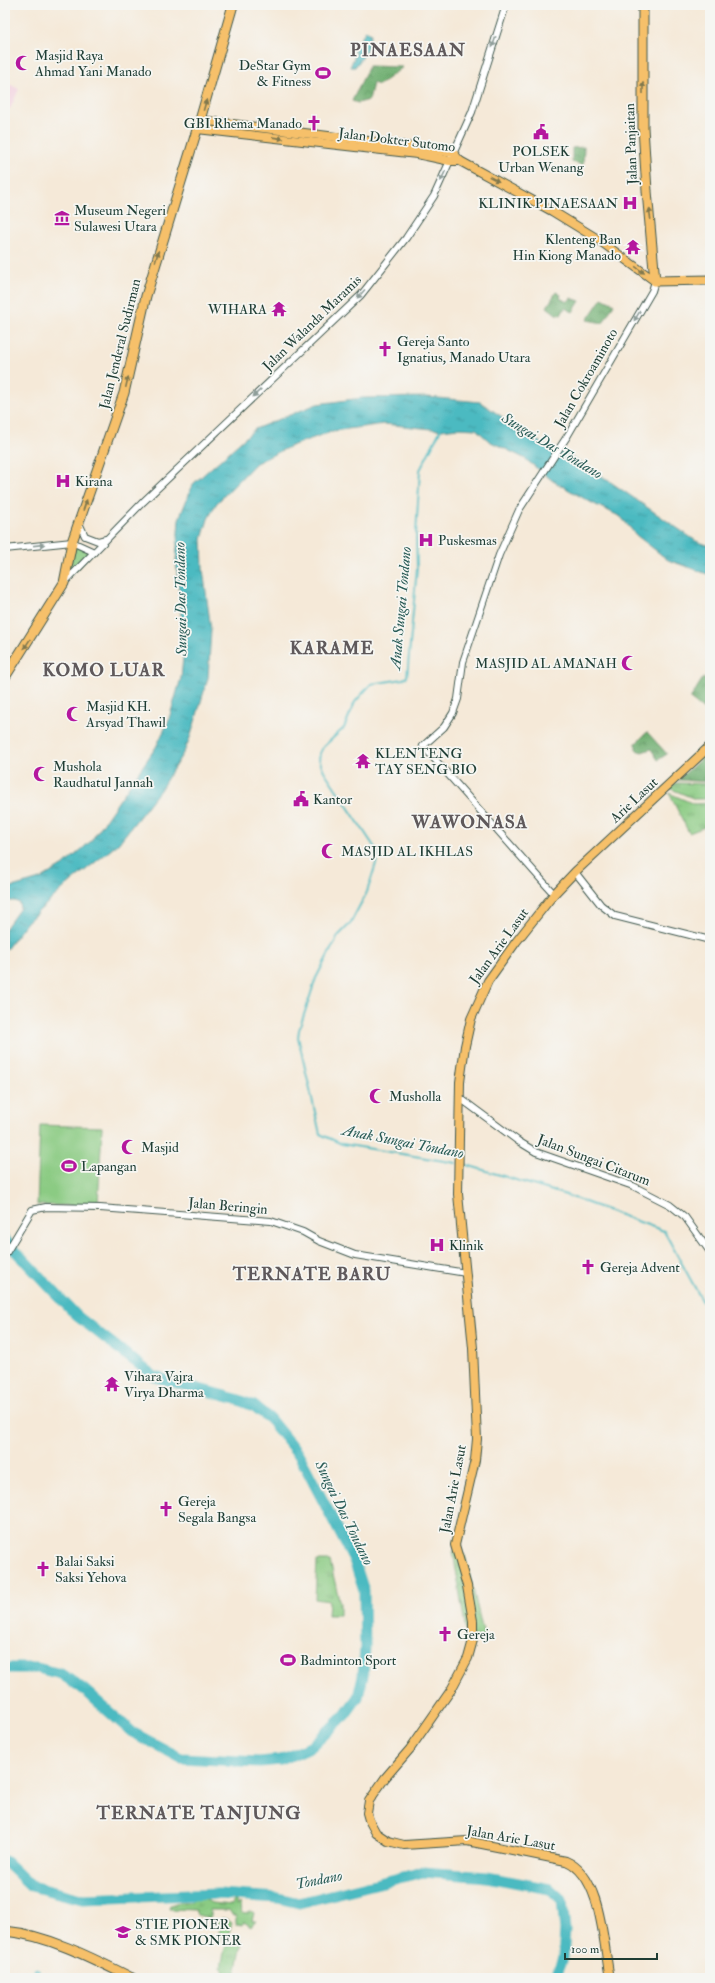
<svg xmlns="http://www.w3.org/2000/svg" width="715" height="1983" font-family="'IM FELL Double Pica',serif">
<style>
.built{fill:#f3cfde}
.grass{fill:url(#grass-tufts);stroke:#55845c}
.forest{fill:url(#forest-crowns);stroke:#487652}
.pitch{fill:#8bcb83;stroke:#55845c}
.water{fill:url(#water-ripples);stroke:#357c7a}
.lines{fill:none;stroke-linecap:round;stroke-linejoin:round}
.stream{stroke:#4bbac1;stroke-width:2}
.river{stroke:#4bbac1;stroke-width:11}
.minor-casing{stroke:#3f574d;stroke-width:8}
.major-casing{stroke:#3f574d;stroke-width:10}
.highway-casing{stroke:#3f574d;stroke-width:11}
.minor{stroke:#fff;stroke-width:6}
.major{stroke:#f6c06b;stroke-width:8}
.highway{stroke:#f6c06b;stroke-width:9}
.oneway{fill:#8f9e9a}
.oneway2{fill:#80784d}
.labels{text-anchor:middle;dominant-baseline:central;stroke-width:3.5;stroke-linejoin:round;paint-order:stroke}
.poi-label{font-size:14px;fill:#1f3d34;stroke:#f6f6f2;text-anchor:start}
.street-label{font-size:14px;fill:#1f3d34;stroke:#f6f6f2}
.water-label{font-size:15px;font-style:italic;fill:#2a5c57;stroke:#f6f6f2}
.district-label{font-size:18px;font-weight:bold;letter-spacing:1px;fill:#5f595b;stroke:#f6f6f2}
</style>
<defs>
<pattern id="grass-tufts" width="24" height="20" patternUnits="userSpaceOnUse"><rect width="24" height="20" fill="#8bcb83"/><path d="M3 7l-1-3M5 7V3M7 7l1-3M15 17l-1-3M17 17v-4M19 17l1-3" fill="none" stroke="#71a66c"/></pattern>
<pattern id="forest-crowns" width="20" height="18" patternUnits="userSpaceOnUse"><rect width="20" height="18" fill="#70af71"/><path d="M2 6a3 3 0 1 1 6 0M12 15a3 3 0 1 1 6 0" fill="none" stroke="#5b905e"/></pattern>
<pattern id="water-ripples" width="26" height="14" patternUnits="userSpaceOnUse"><rect width="26" height="14" fill="#4bbac1"/><path d="M2 4q2-2 4 0t4 0M15 11q2-2 4 0t4 0" fill="none" stroke="#3e989e"/></pattern>
</defs>
<rect width="100%" height="100%" fill="#f6f6f2"/>
<filter id="ink" filterUnits="userSpaceOnUse"><feTurbulence type="fractalNoise" baseFrequency=".025" numOctaves="2"/><feDisplacementMap in="SourceGraphic" scale="8" xChannelSelector="R" yChannelSelector="G"/><feConvolveMatrix kernelMatrix="1 2 1 2 8 2 1 2 1" color-interpolation-filters="sRGB"/></filter>
<filter id="wash" filterUnits="userSpaceOnUse"><feTurbulence type="fractalNoise" baseFrequency=".012" numOctaves="4" result="noise"/><feDisplacementMap in="SourceGraphic" scale="16" xChannelSelector="R" yChannelSelector="G"/><feGaussianBlur stdDeviation="0.9" result="paint"/><feColorMatrix in="noise" values="0 0 0 0 0 0 0 0 0 0 0 0 0 0 0 0 0 1.4 0 .05"/><feComposite in="paint" operator="in"/></filter>
<g filter="url(#wash)">
<rect width="100%" height="100%" fill="#f5e9d8"/>
<polygon class="built" points="5,82 19,89 10,109 5,106"/>
<g class="grass">
<polygon points="74,544 91,552 77,570 66,573"/>
<polygon points="676,783 710,784 710,799 695,799 669,788"/>
<polygon points="669,793 694,804 710,803 710,825 689,833"/>
<polygon points="453,1551 465,1555 484,1636 467,1639"/>
<polygon points="317,1561 330,1561 340,1604 340,1615 328,1615 329,1601 315,1599"/>
<polygon points="199,1897 213,1903 232,1905 234,1900 236,1901 237,1905 241,1903 242,1913 247,1914 251,1911 254,1913 252,1921 256,1921 251,1927 244,1922 242,1925 236,1924 236,1916 233,1916 229,1910 210,1910 210,1918 197,1915 195,1910 169,1909 170,1905 179,1902 191,1902 194,1898"/>
<polygon points="222,1918 226,1919 232,1923 228,1936 222,1935 220,1941 216,1940 216,1936 220,1935 219,1931 222,1927 219,1926 218,1922"/>
<polygon points="239,1939 242,1942 236,1974 226,1974 221,1967 225,1948"/>
</g>
<g class="forest">
<polygon points="369,66 403,67 379,85 373,83 369,100 358,103 352,101"/>
<polygon points="584,147 583,165 572,162 572,148"/>
<polygon points="556,292 561,295 560,298 567,302 571,298 580,301 573,312 565,308 561,315 556,314 547,307"/>
<polygon points="602,298 614,304 603,323 587,320"/>
<polygon points="703,678 710,682 710,715 690,699"/>
<polygon points="647,732 667,754 658,760 651,749 642,752 636,750 636,743"/>
<polygon points="710,750 710,782 678,780"/>
</g>
<polygon class="pitch" points="40,1125 102,1127 98,1206 37,1205"/>
<g class="water">
<polygon points="366,30 371,34 365,54 355,67 350,67 356,53 353,51"/>
<polygon points="427,397 480,402 547,447 565,454 583,463 696,541 710,546 710,575 668,560 636,535 621,517 592,503 553,481 524,458 489,441 476,429 458,428 441,430 384,424 333,431 291,446 256,463 216,504 208,519 202,539 203,569 211,630 208,678 191,735 185,750 160,790 118,844 67,885 27,922 5,951 5,929 20,908 19,903 15,901 5,901 5,889 40,879 65,864 91,841 156,747 168,722 181,678 184,648 176,561 179,519 193,484 255,429 317,404 362,398"/>
</g>
<g class="lines">
<g class="stream">
<polyline points="442,427 420,470 416,534 417,568 407,677 403,679 371,684 355,702 344,728 323,747 320,753 319,759 324,771 379,854 367,892 350,924 338,936 316,978 299,1030 298,1037 320,1134 342,1144 456,1163"/>
<polyline points="460,1163 566,1195 664,1231 705,1306 710,1313"/>
<polygon points="35,1969 39,1971 38,1977 34,1976"/>
</g>
<g class="river">
<polyline points="5,1240 77,1316 155,1377 236,1399 254,1406 269,1418 299,1455 354,1560 364,1591 365,1647 363,1676 358,1697 345,1715 312,1746 281,1760 259,1762 181,1758 132,1732 82,1688 61,1674 37,1668 5,1668"/>
<polyline points="5,1861 31,1886 82,1899 219,1894 278,1898 299,1903 423,1872 487,1877 550,1889 562,1900 565,1930 563,1958 555,1978"/>
</g>
</g>
</g>
<g filter="url(#ink)">
<g class="lines">
<defs>
<g id="minor">
<polyline points="79,523 85,536 98,541 106,539"/>
<polyline points="5,549 72,542 94,552"/>
<polyline points="64,583 143,502 361,295 406,238 434,196 472,112 506,5"/>
<polyline points="575,872 601,905 615,916 710,940"/>
<polyline points="554,894 423,746 444,727 453,713 458,699 463,662 499,555 519,510 568,435 652,291 655,281"/>
<polyline points="460,1098 518,1141 536,1152 633,1186 670,1205 685,1217 710,1252"/>
<polyline points="5,1255 32,1210 46,1207 100,1208 271,1221 303,1232 319,1241 355,1255 466,1273"/>
</g>
<g id="major">
<polyline points="200,120 392,144 453,153 460,161"/>
<polyline points="197,129 417,154 450,161 460,161 552,211 596,238 655,281"/>
<path d="M 610,1978 C 603,1944 602,1876 566,1861 L 467,1841 L 404,1845 L 388,1841 L 376,1833 L 369,1820 L 367,1813 L 369,1801 L 385,1778 L 410,1749 L 451,1690 L 468,1658 L 473,1640 L 473,1621 L 467,1586 L 455,1545 L 475,1460 L 477,1439 L 473,1348 L 458,1194 L 460,1082 L 465,1046 L 471,1019 L 488,981 L 516,942 L 554,894 L 575,872 L 710,746"/>
</g>
<g id="highway">
<polyline points="643,5 643,127 647,191 655,281 710,280"/>
<polyline points="5,677 64,583 72,542 124,393 146,296 200,120 233,5"/>
<path d="M 5,1931 C 48,1935 94,1959 132,1978"/>
</g>
</defs>
<use href="#minor" class="minor-casing"/>
<use href="#major" class="major-casing"/>
<use href="#highway" class="highway-casing"/>
<use href="#minor" class="minor"/>
<use href="#major" class="major"/>
<use href="#highway" class="highway"/>
</g>
<defs><path id="oneway-solid" d="M-6-.8H1V-3.2L6.5 0L1 3.2V.8H-6Z"/></defs>
<g class="oneway">
<use href="#oneway-solid" transform="translate(494 42) rotate(108)"/>
<use href="#oneway-solid" transform="translate(443 176) rotate(115)"/>
<use href="#oneway-solid" transform="translate(361 294) rotate(132)"/>
<use href="#oneway-solid" transform="translate(637 316) rotate(121)"/>
<use href="#oneway-solid" transform="translate(257 393) rotate(136)"/>
<use href="#oneway-solid" transform="translate(39 545) rotate(-6)"/>
</g>
<g class="oneway2">
<use href="#oneway-solid" transform="translate(643 88) rotate(-90)"/>
<use href="#oneway-solid" transform="translate(205 105) rotate(-74)"/>
<use href="#oneway-solid" transform="translate(278 138) rotate(8)"/>
<use href="#oneway-solid" transform="translate(494 179) rotate(28)"/>
<use href="#oneway-solid" transform="translate(650 214) rotate(-97)"/>
<use href="#oneway-solid" transform="translate(157 256) rotate(-74)"/>
<use href="#oneway-solid" transform="translate(640 270) rotate(36)"/>
<use href="#oneway-solid" transform="translate(127 382) rotate(-77)"/>
<use href="#oneway-solid" transform="translate(85 505) rotate(-71)"/>
<use href="#oneway-solid" transform="translate(27 644) rotate(123)"/>
</g>
</g>
<defs>
<symbol id="mosque-bare" viewBox="-9 -9 18 18"><path d="M3.5-4.9A6 6 0 1 0 3.5 4.9A5 5 0 1 1 3.5-4.9Z" fill="#b5179e" stroke="#f6f6f2" stroke-width="2.5" paint-order="stroke"/></symbol>
<symbol id="stadium-bare" viewBox="-9 -9 18 18"><path d="M0-5a6.5 5 0 1 0 0 10a6.5 5 0 1 0 0-10ZM-3.5-1.8h7v3.6h-7Z" fill="#b5179e" stroke="#f6f6f2" stroke-width="2.5" paint-order="stroke"/></symbol>
<symbol id="church-bare" viewBox="-9 -9 18 18"><path d="M-1.2-6h2.4v3.5h3.3v2.4h-3.3V6h-2.4V-.1h-3.3v-2.4h3.3Z" fill="#b5179e" stroke="#f6f6f2" stroke-width="2.5" paint-order="stroke"/></symbol>
<symbol id="civic-bare" viewBox="-9 -9 18 18"><path d="M-.6-6.5H3V-4.5H.6V-3L4-1V1h2V6H-6V1h2V-1L-.6-3ZM-1.2 2.5V6h2.4V2.5Z" fill="#b5179e" stroke="#f6f6f2" stroke-width="2.5" paint-order="stroke"/></symbol>
<symbol id="hospital-bare" viewBox="-9 -9 18 18"><path d="M-5-5h3v3.5h4V-5h3V5h-3V1.5h-4V5h-3Z" fill="#b5179e" stroke="#f6f6f2" stroke-width="2.5" paint-order="stroke"/></symbol>
<symbol id="museum-bare" viewBox="-9 -9 18 18"><path d="M0-6L6-3V-2H-6V-3ZM-5-1h2V3h-2ZM-1-1h2V3h-2ZM3-1h2V3H3ZM-6 4H6V6H-6Z" fill="#b5179e" stroke="#f6f6f2" stroke-width="2.5" paint-order="stroke"/></symbol>
<symbol id="temple-bare" viewBox="-9 -9 18 18"><path d="M0-6L5-2H3V0L6.5 2.5H4V6H1.5V3h-3V6H-4V2.5H-6.5L-3 0V-2H-5Z" fill="#b5179e" stroke="#f6f6f2" stroke-width="2.5" paint-order="stroke"/></symbol>
<symbol id="university-bare" viewBox="-9 -9 18 18"><path d="M0-5L7-2L0 1L-7-2ZM-4 1L0 2.5L4 1V4Q0 6-4 4Z" fill="#b5179e" stroke="#f6f6f2" stroke-width="2.5" paint-order="stroke"/></symbol>
</defs>
<g fill-rule="evenodd">
<use href="#mosque-bare" x="12" y="52" width="22" height="22"/>
<use href="#stadium-bare" x="312" y="62" width="22" height="22"/>
<use href="#church-bare" x="303" y="112" width="22" height="22"/>
<use href="#civic-bare" x="530" y="121" width="22" height="22"/>
<use href="#hospital-bare" x="619" y="192" width="22" height="22"/>
<use href="#museum-bare" x="51" y="207" width="22" height="22"/>
<use href="#temple-bare" x="622" y="236" width="22" height="22"/>
<use href="#temple-bare" x="268" y="298" width="22" height="22"/>
<use href="#church-bare" x="374" y="338" width="22" height="22"/>
<use href="#hospital-bare" x="52" y="470" width="22" height="22"/>
<use href="#hospital-bare" x="415" y="529" width="22" height="22"/>
<use href="#mosque-bare" x="618" y="652" width="22" height="22"/>
<use href="#mosque-bare" x="63" y="703" width="22" height="22"/>
<use href="#temple-bare" x="352" y="750" width="22" height="22"/>
<use href="#mosque-bare" x="30" y="763" width="22" height="22"/>
<use href="#civic-bare" x="290" y="788" width="22" height="22"/>
<use href="#mosque-bare" x="318" y="840" width="22" height="22"/>
<use href="#mosque-bare" x="366" y="1085" width="22" height="22"/>
<use href="#mosque-bare" x="118" y="1136" width="22" height="22"/>
<use href="#stadium-bare" x="58" y="1155" width="22" height="22"/>
<use href="#hospital-bare" x="426" y="1234" width="22" height="22"/>
<use href="#church-bare" x="577" y="1256" width="22" height="22"/>
<use href="#temple-bare" x="101" y="1373" width="22" height="22"/>
<use href="#church-bare" x="155" y="1498" width="22" height="22"/>
<use href="#church-bare" x="32" y="1558" width="22" height="22"/>
<use href="#church-bare" x="434" y="1623" width="22" height="22"/>
<use href="#stadium-bare" x="277" y="1649" width="22" height="22"/>
<use href="#university-bare" x="112" y="1921" width="22" height="22"/>
</g>
<g class="labels">
<g class="poi-label">
<text x="35" y="55">Masjid Raya<tspan x="35" dy="16">Ahmad Yani Manado</tspan></text>
<text x="311" y="65" text-anchor="end">DeStar Gym<tspan x="311" dy="16">&amp; Fitness</tspan></text>
<text x="302" y="123" text-anchor="end">GBI Rhema Manado</text>
<text x="541" y="151" text-anchor="middle">POLSEK<tspan x="541" dy="16">Urban Wenang</tspan></text>
<text x="618" y="203" text-anchor="end">KLINIK PINAESAAN</text>
<text x="74" y="210">Museum Negeri<tspan x="74" dy="16">Sulawesi Utara</tspan></text>
<text x="621" y="239" text-anchor="end">Klenteng Ban<tspan x="621" dy="16">Hin Kiong Manado</tspan></text>
<text x="267" y="309" text-anchor="end">WIHARA</text>
<text x="397" y="341">Gereja Santo<tspan x="397" dy="16">Ignatius, Manado Utara</tspan></text>
<text x="75" y="481">Kirana</text>
<text x="438" y="540">Puskesmas</text>
<text x="617" y="663" text-anchor="end">MASJID AL AMANAH</text>
<text x="86" y="706">Masjid KH.<tspan x="86" dy="16">Arsyad Thawil</tspan></text>
<text x="375" y="753">KLENTENG<tspan x="375" dy="16">TAY SENG BIO</tspan></text>
<text x="53" y="766">Mushola<tspan x="53" dy="16">Raudhatul Jannah</tspan></text>
<text x="313" y="799">Kantor</text>
<text x="341" y="851">MASJID AL IKHLAS</text>
<text x="389" y="1096">Musholla</text>
<text x="141" y="1147">Masjid</text>
<text x="81" y="1166">Lapangan</text>
<text x="449" y="1245">Klinik</text>
<text x="600" y="1267">Gereja Advent</text>
<text x="124" y="1376">Vihara Vajra<tspan x="124" dy="16">Virya Dharma</tspan></text>
<text x="178" y="1501">Gereja<tspan x="178" dy="16">Segala Bangsa</tspan></text>
<text x="55" y="1561">Balai Saksi<tspan x="55" dy="16">Saksi Yehova</tspan></text>
<text x="457" y="1634">Gereja</text>
<text x="300" y="1660">Badminton Sport</text>
<text x="135" y="1924">STIE PIONER<tspan x="135" dy="16">&amp; SMK PIONER</tspan></text>
</g>
<g class="street-label">
<text transform="translate(397 140) rotate(7)">Jalan Dokter Sutomo</text>
<text transform="translate(631 144) rotate(-92)">Jalan Panjaitan</text>
<text transform="translate(312 323) rotate(-44)">Jalan Walanda Maramis</text>
<text transform="translate(120 344) rotate(-76)">Jalan Jenderal Sudirman</text>
<text transform="translate(586 378) rotate(-60)">Jalan Cokroaminoto</text>
<text transform="translate(634 800) rotate(-43)">Arie Lasut</text>
<text transform="translate(499 946) rotate(-54)">Jalan Arie Lasut</text>
<text transform="translate(594 1160) rotate(21)">Jalan Sungai Citarum</text>
<text transform="translate(228 1206) rotate(5)">Jalan Beringin</text>
<text transform="translate(453 1489) rotate(-79)">Jalan Arie Lasut</text>
<text transform="translate(511 1838) rotate(10)">Jalan Arie Lasut</text>
</g>
<g class="water-label">
<text transform="translate(552 446) rotate(31)">Sungai Das Tondano</text>
<text transform="translate(181 599) rotate(-91)">Sungai Das Tondano</text>
<text transform="translate(401 608) rotate(-85)">Anak Sungai Tondano</text>
<text transform="translate(403 1142) rotate(11)">Anak Sungai Tondano</text>
<text transform="translate(344 1513) rotate(64)">Sungai Das Tondano</text>
<text transform="translate(319 1880) rotate(-11)">Tondano</text>
</g>
<g class="district-label">
<text x="408" y="50">PINAESAAN</text>
<text x="332" y="648">KARAME</text>
<text x="104" y="670">KOMO LUAR</text>
<text x="470" y="822">WAWONASA</text>
<text x="312" y="1274">TERNATE BARU</text>
<text x="199" y="1813">TERNATE TANJUNG</text>
</g>
</g>
<rect width="715" height="1983" fill="none" stroke="#f6f6f2" stroke-width="20"/>
<path d="M565 1953v6h92v-6" fill="none" stroke="#1f3d34" stroke-width="2"/>
<text x="571" y="1953" font-size="12" fill="#1f3d34" stroke="#f6f6f2" stroke-width="3" paint-order="stroke">100 m</text>
</svg>
